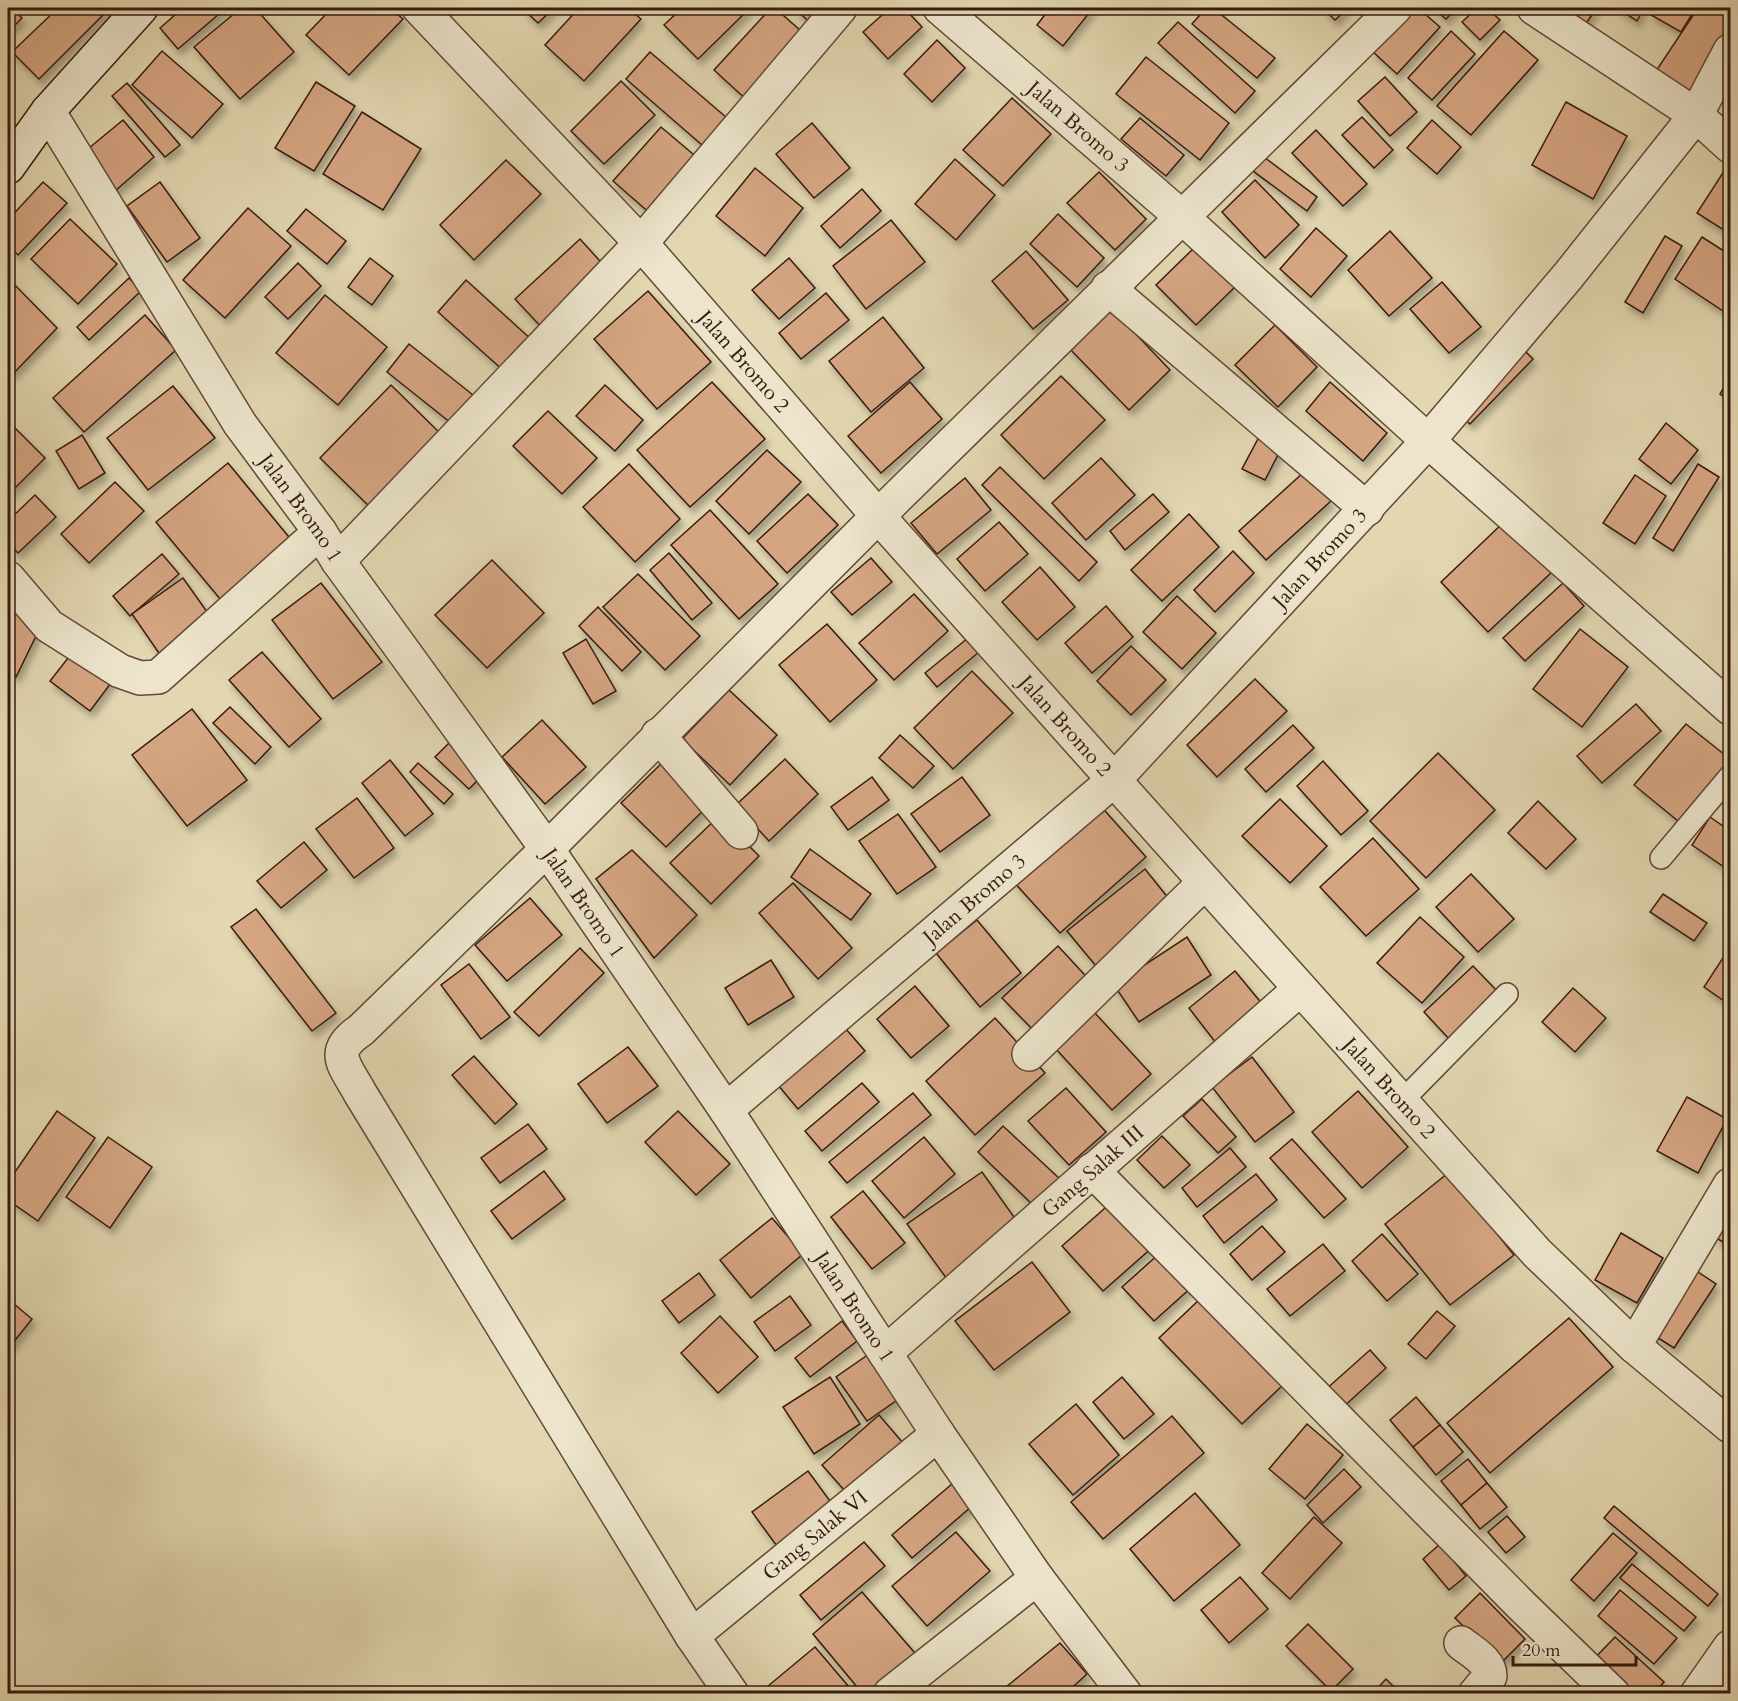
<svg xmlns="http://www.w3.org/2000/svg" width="1738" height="1701" font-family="Cardo,serif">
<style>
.building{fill:#d5a582;stroke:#371a0f;stroke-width:1.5;filter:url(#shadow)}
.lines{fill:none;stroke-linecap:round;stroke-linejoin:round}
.service-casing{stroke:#624938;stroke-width:24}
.minor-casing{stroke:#624938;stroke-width:36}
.secondary-casing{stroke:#371a0f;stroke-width:36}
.service{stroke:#ece5cc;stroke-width:21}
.minor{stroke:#ece5cc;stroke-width:33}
.secondary{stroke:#ece5cc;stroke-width:33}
.labels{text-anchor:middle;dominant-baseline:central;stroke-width:5;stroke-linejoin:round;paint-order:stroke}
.street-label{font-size:21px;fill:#371a0f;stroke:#ece5cc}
</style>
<defs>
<filter id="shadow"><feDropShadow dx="3.5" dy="6" stdDeviation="3" flood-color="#0004"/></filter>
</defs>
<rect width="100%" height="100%" fill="#e2d7b1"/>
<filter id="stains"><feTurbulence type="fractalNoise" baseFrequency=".00333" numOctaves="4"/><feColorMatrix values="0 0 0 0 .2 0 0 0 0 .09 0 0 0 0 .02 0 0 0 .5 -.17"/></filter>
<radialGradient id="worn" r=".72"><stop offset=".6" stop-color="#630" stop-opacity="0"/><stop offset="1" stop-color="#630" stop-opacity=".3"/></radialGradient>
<g class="building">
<polygon points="8,8 11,8 22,18 8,32"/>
<polygon points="58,8 108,8 109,9 39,79 12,52"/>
<polygon points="183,8 226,8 178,49 160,28"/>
<polygon points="241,8 255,8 294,52 240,99 194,47"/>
<polygon points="332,8 390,8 403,19 349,75 306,35"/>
<polygon points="522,8 554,8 538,23"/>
<polygon points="579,8 628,8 641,19 584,81 545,45"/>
<polygon points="682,8 750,8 698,59 664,25"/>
<polygon points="771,8 775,8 810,39 750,103 714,70"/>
<polygon points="794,8 834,8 815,27"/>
<polygon points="890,8 904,8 922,27 888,59 863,32"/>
<polygon points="1050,8 1093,8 1063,46 1037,25"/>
<polygon points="1206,8 1213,8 1275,58 1257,78 1192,24"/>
<polygon points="1322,8 1348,8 1335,20"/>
<polygon points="1411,8 1418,8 1440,27 1397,74 1372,51"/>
<polygon points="1433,8 1457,8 1446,19"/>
<polygon points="1477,8 1487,8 1500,20 1480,40 1462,22"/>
<polygon points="1557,8 1597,8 1584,26"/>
<polygon points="1617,8 1644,8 1637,21"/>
<polygon points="1656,8 1696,8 1681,32 1651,15"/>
<polygon points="1698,8 1730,8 1730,37 1692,95 1656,71"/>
<polygon points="1178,22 1255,91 1235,113 1158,43"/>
<polygon points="1451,31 1475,54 1432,100 1408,78"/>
<polygon points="1504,31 1538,60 1471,135 1437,106"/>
<polygon points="937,40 965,68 932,102 904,74"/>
<polygon points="162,51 223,104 192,138 132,85"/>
<polygon points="650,52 734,124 710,152 626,79"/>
<polygon points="1146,57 1229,123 1200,160 1116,94"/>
<polygon points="1385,77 1417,112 1390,136 1358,101"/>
<polygon points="621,81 655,115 604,164 571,131"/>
<polygon points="316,82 355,106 314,171 275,148"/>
<polygon points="127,83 180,145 165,157 112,96"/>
<polygon points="1012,98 1051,134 1003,186 963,150"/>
<polygon points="1566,102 1627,136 1593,199 1532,165"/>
<polygon points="362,112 421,149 383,210 323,174"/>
<polygon points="1362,117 1393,150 1374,168 1342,135"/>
<polygon points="1140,118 1184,155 1166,176 1121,139"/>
<polygon points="123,120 154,157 115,191 83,153"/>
<polygon points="1432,120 1461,147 1437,174 1407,148"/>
<polygon points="812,123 850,168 814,198 776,154"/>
<polygon points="661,127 700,160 652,215 613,181"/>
<polygon points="1316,130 1367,184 1343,206 1292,153"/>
<polygon points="1260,154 1317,197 1307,211 1249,168"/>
<polygon points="955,159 995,195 956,240 915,204"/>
<polygon points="506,160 541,194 474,260 440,225"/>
<polygon points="755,168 803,208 765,256 716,216"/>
<polygon points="1726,168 1730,171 1730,234 1697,213"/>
<polygon points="1099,172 1146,219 1115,250 1067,203"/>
<polygon points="1255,180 1299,225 1265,258 1222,212"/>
<polygon points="43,182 67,203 18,255 8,245 8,220"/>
<polygon points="160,182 200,238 167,262 127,206"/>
<polygon points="862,189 881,211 840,248 821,226"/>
<polygon points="248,208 291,246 225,318 183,280"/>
<polygon points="306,209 346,241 327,264 287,231"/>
<polygon points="1058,214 1104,258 1077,287 1030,244"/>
<polygon points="70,219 117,264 78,304 31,259"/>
<polygon points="891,220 925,262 866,309 833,266"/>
<polygon points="1316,228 1347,256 1311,297 1280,269"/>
<polygon points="1390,231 1432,278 1389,316 1348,270"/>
<polygon points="1665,236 1682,246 1643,313 1625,302"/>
<polygon points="1702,237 1730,255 1730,307 1726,313 1675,279"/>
<polygon points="580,239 608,270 544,330 515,299"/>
<polygon points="1195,247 1235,287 1196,325 1156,285"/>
<polygon points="1026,251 1068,300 1033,329 992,281"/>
<polygon points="370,258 393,276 372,305 348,287"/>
<polygon points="789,258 815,288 779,319 752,290"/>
<polygon points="298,263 321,286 288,319 265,297"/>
<polygon points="8,278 57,328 12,375 8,371"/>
<polygon points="129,278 141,291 89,340 77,327"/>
<polygon points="466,280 533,341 505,372 438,312"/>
<polygon points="1442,282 1481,327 1449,353 1410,309"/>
<polygon points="648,291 711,362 657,409 594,339"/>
<polygon points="826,293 849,320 801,359 779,333"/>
<polygon points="325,295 387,347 338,405 276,353"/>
<polygon points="1110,307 1170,370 1129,410 1068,347"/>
<polygon points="145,315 176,350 84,432 53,398"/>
<polygon points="883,317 924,368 871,412 829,361"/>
<polygon points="1275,325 1317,367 1278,407 1235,365"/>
<polygon points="409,344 473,395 451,423 387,372"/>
<polygon points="1521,347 1533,359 1470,424 1458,413"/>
<polygon points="1061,376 1105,420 1044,479 1001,435"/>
<polygon points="1730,377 1730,401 1720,394"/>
<polygon points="712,382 765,439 690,507 637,450"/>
<polygon points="910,382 942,419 881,473 848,436"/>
<polygon points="1330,382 1387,433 1363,461 1306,411"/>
<polygon points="391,385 449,442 378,515 320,458"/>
<polygon points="605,385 643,420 615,451 576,416"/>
<polygon points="173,386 215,438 148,490 107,438"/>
<polygon points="548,411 597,458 562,494 513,446"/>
<polygon points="1666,423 1698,450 1671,484 1639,459"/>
<polygon points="14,427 45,458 8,495 8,433"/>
<polygon points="82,435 105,473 79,489 56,451"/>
<polygon points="1260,435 1282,447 1265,480 1242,469"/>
<polygon points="767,450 801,482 749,534 716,501"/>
<polygon points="1101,458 1135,495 1086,540 1052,503"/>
<polygon points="228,463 293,542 221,600 156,522"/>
<polygon points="629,464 680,519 635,562 583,507"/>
<polygon points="1698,464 1719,477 1673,551 1653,538"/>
<polygon points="1000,467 1097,562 1079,581 982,485"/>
<polygon points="1304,472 1331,501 1266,560 1239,531"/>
<polygon points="1635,475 1666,496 1635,544 1603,523"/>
<polygon points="965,478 991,510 937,554 911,523"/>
<polygon points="115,482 144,511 89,563 61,534"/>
<polygon points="808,494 838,525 787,573 757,541"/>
<polygon points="1153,494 1169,512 1125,550 1110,531"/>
<polygon points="35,495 56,517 18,553 8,543 8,521"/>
<polygon points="710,510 778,584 739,619 671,545"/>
<polygon points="1189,514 1219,547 1162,601 1131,570"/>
<polygon points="999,522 1028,554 985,591 957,559"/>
<polygon points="1504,522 1552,572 1488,632 1441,582"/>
<polygon points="1233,551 1254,573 1215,612 1194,590"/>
<polygon points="669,553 712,603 692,620 650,570"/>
<polygon points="162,554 179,574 130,616 113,596"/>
<polygon points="871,558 892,582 852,615 831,592"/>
<polygon points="492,560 544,613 487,668 435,615"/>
<polygon points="1040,567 1075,607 1037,640 1002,602"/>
<polygon points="638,574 700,636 665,670 603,607"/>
<polygon points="183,578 215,623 163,659 132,614"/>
<polygon points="321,583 382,662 333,699 272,620"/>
<polygon points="1563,583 1584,606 1525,661 1503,638"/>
<polygon points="914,594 948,631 894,680 859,643"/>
<polygon points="13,595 38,632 16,677 8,670 8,604"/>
<polygon points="1177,596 1216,633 1182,669 1143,632"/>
<polygon points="1106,606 1133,637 1092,673 1065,643"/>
<polygon points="598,607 641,652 622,671 579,626"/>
<polygon points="827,624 877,680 830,722 779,665"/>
<polygon points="1580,629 1628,667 1582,727 1533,689"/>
<polygon points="968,638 979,652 937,687 925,673"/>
<polygon points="586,639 616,691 593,704 563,653"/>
<polygon points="1131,646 1166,680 1131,715 1097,681"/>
<polygon points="75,649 114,679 90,711 50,681"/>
<polygon points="262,652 321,719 289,747 229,680"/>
<polygon points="972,671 1013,713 953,769 914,728"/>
<polygon points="1255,679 1287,711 1217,777 1187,745"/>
<polygon points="729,690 777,735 730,785 682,739"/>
<polygon points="1636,704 1661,731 1602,783 1577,756"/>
<polygon points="230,707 271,747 255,764 213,723"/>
<polygon points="192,709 247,780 187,826 132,755"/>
<polygon points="542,720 586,767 545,804 502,757"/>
<polygon points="1686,724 1730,759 1678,821 1634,785"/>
<polygon points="1293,725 1314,748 1266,792 1245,769"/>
<polygon points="900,735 934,766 913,788 879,758"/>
<polygon points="450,742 484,774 469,789 435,757"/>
<polygon points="1438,753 1495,810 1426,878 1370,821"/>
<polygon points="667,758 711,803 666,847 621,803"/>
<polygon points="785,759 818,794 769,841 736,805"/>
<polygon points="390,760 433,814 405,836 362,783"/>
<polygon points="1323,761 1368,811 1341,835 1297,786"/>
<polygon points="418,763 453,794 444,804 410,772"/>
<polygon points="872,777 889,800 848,830 831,807"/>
<polygon points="962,777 990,815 940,852 911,814"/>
<polygon points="357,798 394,848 354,878 316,829"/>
<polygon points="1280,799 1327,846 1290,883 1242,836"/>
<polygon points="1538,801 1576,839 1546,869 1508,833"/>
<polygon points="1098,803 1146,857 1060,933 1012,880"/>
<polygon points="898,814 936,867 897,894 859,841"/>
<polygon points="719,816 759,856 711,904 670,863"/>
<polygon points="1710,817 1730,831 1730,871 1692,845"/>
<polygon points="1373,838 1419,889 1366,936 1320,887"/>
<polygon points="304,842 327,870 281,908 257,881"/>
<polygon points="810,849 871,894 851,920 791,877"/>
<polygon points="632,850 697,915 654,958 596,879"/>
<polygon points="1145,869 1173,904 1096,966 1067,931"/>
<polygon points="1471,874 1514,919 1478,952 1436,907"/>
<polygon points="793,883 852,948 818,979 759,913"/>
<polygon points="1663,894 1707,923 1694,941 1650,912"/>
<polygon points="530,898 562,935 507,981 475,945"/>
<polygon points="256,909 336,1013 312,1031 231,927"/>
<polygon points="1420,917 1464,957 1422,1003 1377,963"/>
<polygon points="977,920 1021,973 980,1007 936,953"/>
<polygon points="1187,937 1211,975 1139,1022 1114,985"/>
<polygon points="1058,946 1094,985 1039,1036 1002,998"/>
<polygon points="1730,947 1730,1005 1704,987"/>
<polygon points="580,948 604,973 539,1036 514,1012"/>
<polygon points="771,960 794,997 748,1025 725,988"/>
<polygon points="469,964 510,1017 481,1039 441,985"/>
<polygon points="1473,966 1499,993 1450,1040 1424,1012"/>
<polygon points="1235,971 1263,1005 1216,1043 1189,1008"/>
<polygon points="915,986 949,1026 911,1058 877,1019"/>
<polygon points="1573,988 1606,1018 1575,1052 1542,1022"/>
<polygon points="1094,1012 1151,1074 1112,1110 1055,1048"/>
<polygon points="995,1018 1045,1073 975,1135 926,1081"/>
<polygon points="845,1028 865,1051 798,1109 778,1085"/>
<polygon points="628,1047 658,1086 607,1123 578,1084"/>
<polygon points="474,1056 517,1104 495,1124 452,1075"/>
<polygon points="1252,1057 1294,1112 1255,1142 1212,1087"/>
<polygon points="862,1083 879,1102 822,1151 805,1131"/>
<polygon points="1066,1088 1106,1132 1069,1165 1028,1121"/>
<polygon points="1358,1091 1408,1147 1362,1188 1312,1132"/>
<polygon points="913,1093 931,1115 847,1183 829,1162"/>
<polygon points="1687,1097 1727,1119 1698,1173 1657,1151"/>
<polygon points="1202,1099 1236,1137 1218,1153 1183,1116"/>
<polygon points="57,1111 95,1138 38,1221 8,1200 8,1182"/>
<polygon points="678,1111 730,1164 696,1195 645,1142"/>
<polygon points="528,1124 547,1149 500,1183 481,1158"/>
<polygon points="1003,1126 1061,1180 1035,1207 978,1152"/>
<polygon points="1162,1136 1190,1165 1164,1188 1137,1160"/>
<polygon points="108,1137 152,1167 110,1228 66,1197"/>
<polygon points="924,1137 955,1174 904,1218 872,1181"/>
<polygon points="1292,1139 1346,1199 1324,1218 1270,1158"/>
<polygon points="1230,1148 1246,1167 1197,1207 1182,1188"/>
<polygon points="544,1171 565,1199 512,1239 491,1211"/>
<polygon points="982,1172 1021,1227 947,1279 907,1224"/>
<polygon points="1448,1173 1514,1255 1450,1305 1385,1224"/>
<polygon points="1256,1174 1277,1200 1224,1243 1203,1216"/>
<polygon points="863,1191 905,1243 872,1269 831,1217"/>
<polygon points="1113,1201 1154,1246 1103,1291 1062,1246"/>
<polygon points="1730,1210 1730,1246 1716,1238"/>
<polygon points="772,1218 803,1254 751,1298 720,1260"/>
<polygon points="1262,1226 1285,1252 1252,1280 1230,1254"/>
<polygon points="1621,1233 1663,1258 1637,1303 1595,1280"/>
<polygon points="1382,1234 1418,1274 1387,1301 1352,1261"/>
<polygon points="1323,1244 1345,1271 1290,1316 1267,1289"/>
<polygon points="1161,1252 1193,1286 1154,1321 1122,1287"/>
<polygon points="1032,1262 1070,1312 994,1370 955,1321"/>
<polygon points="1689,1266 1716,1284 1674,1348 1647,1331"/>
<polygon points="699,1273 715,1295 679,1323 662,1301"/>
<polygon points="790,1296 811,1325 775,1351 754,1322"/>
<polygon points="1202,1297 1284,1384 1242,1424 1159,1338"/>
<polygon points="8,1299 32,1319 8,1349"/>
<polygon points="1437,1311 1455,1326 1426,1359 1408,1344"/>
<polygon points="720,1316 758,1357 718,1393 681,1353"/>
<polygon points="1569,1318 1613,1367 1490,1473 1447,1423"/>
<polygon points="842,1321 857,1341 810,1377 795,1358"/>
<polygon points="1370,1350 1386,1368 1340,1410 1324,1391"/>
<polygon points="869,1354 900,1398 867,1421 836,1377"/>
<polygon points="830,1377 860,1424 814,1454 783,1407"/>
<polygon points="1122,1377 1154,1414 1124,1439 1093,1402"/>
<polygon points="1416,1397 1440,1425 1413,1447 1390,1420"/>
<polygon points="1076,1404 1119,1455 1073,1495 1029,1444"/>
<polygon points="879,1415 909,1450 852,1499 822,1465"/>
<polygon points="1172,1416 1204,1453 1103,1539 1071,1502"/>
<polygon points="1307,1424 1343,1455 1305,1499 1269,1469"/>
<polygon points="1440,1425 1463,1452 1436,1475 1413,1447"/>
<polygon points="1468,1459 1487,1483 1461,1505 1441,1481"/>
<polygon points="1344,1469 1361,1487 1323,1523 1307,1505"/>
<polygon points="808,1471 838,1512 782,1553 752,1512"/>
<polygon points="959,1478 979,1500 912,1558 892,1535"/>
<polygon points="1487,1483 1507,1507 1480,1529 1461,1505"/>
<polygon points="1195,1493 1240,1545 1174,1601 1130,1549"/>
<polygon points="1614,1506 1718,1594 1708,1606 1604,1518"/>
<polygon points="1507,1516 1525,1537 1506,1553 1488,1532"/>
<polygon points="1314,1517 1342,1543 1290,1599 1262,1573"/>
<polygon points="956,1532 990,1571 927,1626 892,1586"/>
<polygon points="1613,1533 1637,1553 1594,1601 1571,1580"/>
<polygon points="864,1542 885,1566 821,1620 800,1595"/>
<polygon points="1440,1544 1466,1576 1449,1590 1423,1559"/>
<polygon points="1632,1564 1696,1617 1684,1631 1620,1578"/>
<polygon points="1240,1577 1268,1609 1229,1643 1201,1610"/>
<polygon points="1620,1590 1677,1638 1654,1664 1598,1616"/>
<polygon points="862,1592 921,1660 881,1694 863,1694 813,1634"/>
<polygon points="1480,1593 1525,1639 1501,1663 1455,1618"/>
<polygon points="1308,1624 1353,1669 1331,1691 1286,1646"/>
<polygon points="1615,1637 1664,1682 1653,1694 1628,1694 1592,1661"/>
<polygon points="1060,1643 1087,1674 1065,1694 1012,1694 1006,1687"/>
<polygon points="815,1647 855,1694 774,1694 768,1686"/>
<polygon points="1386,1679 1401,1694 1372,1694"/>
</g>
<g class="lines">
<defs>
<g id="service">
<polyline points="1661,858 1730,776"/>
<polyline points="1401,1102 1507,994"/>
</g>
<g id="minor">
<path id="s1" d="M 419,8 L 641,243 L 878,516 L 1537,1253 L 1634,1346 L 1730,1426"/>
<polyline points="1534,8 1696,115 1730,146"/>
<polyline points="1730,51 1696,115 1568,276 1428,441 1730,708"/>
<path id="s2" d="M 48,111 L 240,424 L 320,532 L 338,561 L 547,849 L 726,1110 L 938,1434 L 1037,1578 L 1125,1694"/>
<polyline points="1108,288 1367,509"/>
<polyline points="338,561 641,243 840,8"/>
<polyline points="8,578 49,626 120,671 140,678 158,677 320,532"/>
<polyline points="658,735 741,832"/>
<polyline points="1029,1054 1205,882"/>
<path id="s3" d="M 726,1110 L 1114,780 L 1428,441 L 1183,218 L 940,8"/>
<polyline points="1092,1170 1521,1605 1613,1694"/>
<polyline points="1634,1346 1730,1185"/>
<path id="s4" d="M 885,1353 L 1300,989"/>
<path id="s5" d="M 692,1636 L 938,1434"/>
<path d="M 1461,1643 C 1472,1652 1490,1661 1490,1676 L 1475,1694"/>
<path d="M 732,1694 L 692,1636 L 360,1093 C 345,1065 328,1052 361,1030 L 547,849 L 878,516 L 1395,8"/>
<polyline points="890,1694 1037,1578"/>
<polyline points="1697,1694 1730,1647"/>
</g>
<polyline id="secondary" points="8,167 48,111 141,8"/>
</defs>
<use href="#service" class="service-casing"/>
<use href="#minor" class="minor-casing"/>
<use href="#secondary" class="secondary-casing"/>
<use href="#service" class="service"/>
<use href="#minor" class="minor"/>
<use href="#secondary" class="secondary"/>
</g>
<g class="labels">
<g class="street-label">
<text transform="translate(1078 127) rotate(41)">Jalan Bromo 3</text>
<text stroke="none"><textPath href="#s1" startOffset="480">Jalan Bromo 2</textPath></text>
<text stroke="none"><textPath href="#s2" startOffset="471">Jalan Bromo 1</textPath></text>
<text stroke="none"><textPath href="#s3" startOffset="812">Jalan Bromo 3</textPath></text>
<text stroke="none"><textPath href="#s1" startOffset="966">Jalan Bromo 2</textPath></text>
<text stroke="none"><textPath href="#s3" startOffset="326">Jalan Bromo 3</textPath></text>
<text stroke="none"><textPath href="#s2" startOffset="957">Jalan Bromo 1</textPath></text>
<text stroke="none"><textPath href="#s1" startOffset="1452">Jalan Bromo 2</textPath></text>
<text stroke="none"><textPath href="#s4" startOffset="276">Gang Salak III</textPath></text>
<text stroke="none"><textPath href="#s2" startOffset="1443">Jalan Bromo 1</textPath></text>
<text stroke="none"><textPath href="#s5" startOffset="159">Gang Salak VI</textPath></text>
</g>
</g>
<rect width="1738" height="1701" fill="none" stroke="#e2d7b1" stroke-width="30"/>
<rect x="9" y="9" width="1720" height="1683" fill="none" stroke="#371a0f" stroke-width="3"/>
<rect x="15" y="15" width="1708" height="1671" fill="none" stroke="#371a0f" stroke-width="1.5"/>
<path d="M1513 1656v9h123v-9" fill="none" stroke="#371a0f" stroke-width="3"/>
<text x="1522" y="1656" font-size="18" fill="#371a0f" stroke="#ece5cc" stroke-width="4.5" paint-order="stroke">20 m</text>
<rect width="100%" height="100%" filter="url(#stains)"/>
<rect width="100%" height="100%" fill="url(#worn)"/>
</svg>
